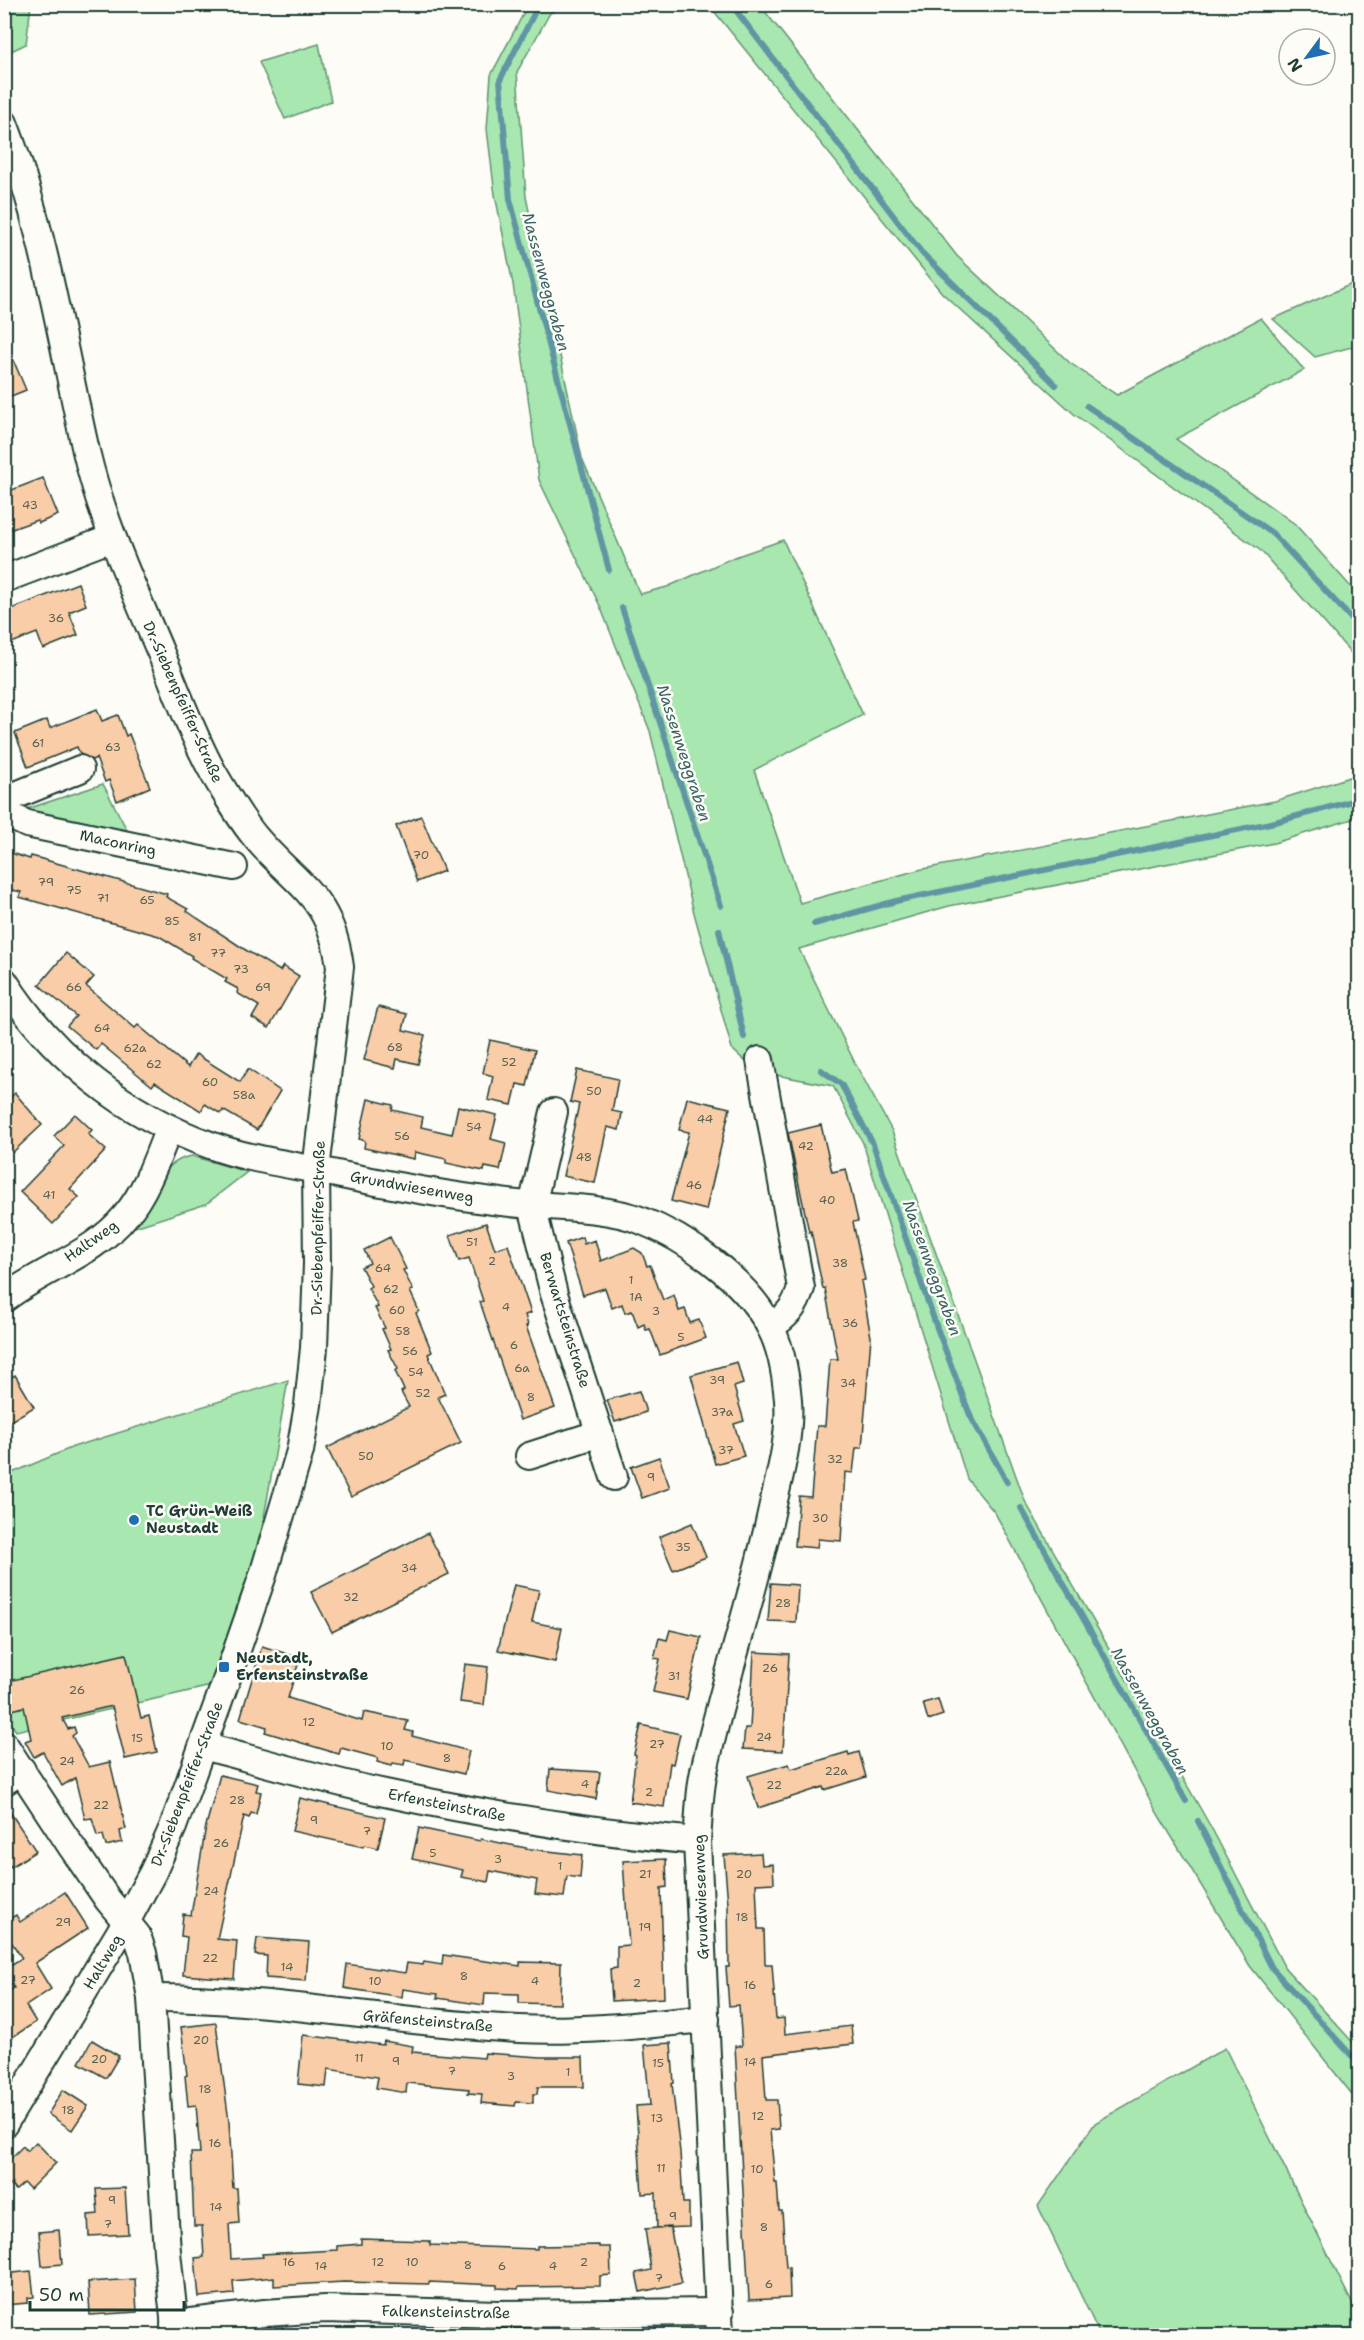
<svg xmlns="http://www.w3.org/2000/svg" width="1364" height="2340" font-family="'Shantell Sans',sans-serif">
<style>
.green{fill:#a8e7af;stroke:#649272;stroke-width:1.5}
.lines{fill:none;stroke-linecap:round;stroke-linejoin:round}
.stream{stroke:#6196a4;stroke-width:6}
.building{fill:#f9cda7;stroke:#1f3d34;stroke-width:1.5}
.minor-casing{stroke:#1f3d34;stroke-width:30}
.minor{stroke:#fdfcf7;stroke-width:26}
.poi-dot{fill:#1f6fb2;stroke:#fdfcf7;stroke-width:2}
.labels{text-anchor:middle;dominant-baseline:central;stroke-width:5;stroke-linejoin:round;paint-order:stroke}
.number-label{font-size:12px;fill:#566151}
.street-label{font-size:15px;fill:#1f3d34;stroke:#fdfcf7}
.poi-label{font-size:15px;font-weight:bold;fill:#1f3d34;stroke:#fdfcf7;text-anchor:start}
.water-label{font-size:16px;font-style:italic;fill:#3a6263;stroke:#fdfcf7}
</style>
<rect width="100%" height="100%" fill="#fdfcf7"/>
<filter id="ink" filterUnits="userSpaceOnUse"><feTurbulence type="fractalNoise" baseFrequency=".0167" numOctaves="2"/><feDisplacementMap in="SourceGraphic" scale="12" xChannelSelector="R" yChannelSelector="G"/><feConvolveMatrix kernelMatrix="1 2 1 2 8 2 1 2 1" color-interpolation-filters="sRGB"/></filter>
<g filter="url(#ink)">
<g class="green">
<polygon points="5,4 31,5 26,44 5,54"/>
<polygon points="528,5 568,5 550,13 517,72 526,197 582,458 640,594 667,587 732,558 783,540 863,715 754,770 800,903 918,870 1275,801 1359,774 1359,817 1274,843 949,906 799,949 855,1063 892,1131 1025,1501 1212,1829 1285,1968 1359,2049 1359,2103 1250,1966 1156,1811 995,1513 967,1479 863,1143 833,1086 756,1071 732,1049 694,913 650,731 600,606 539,480 513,284 495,195 487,129 491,75"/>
<polygon points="709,5 760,5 957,256 1070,363 1117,395 1261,318 1304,370 1176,439 1295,524 1359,596 1359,662 1261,551 1074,414 942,293"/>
<polygon points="319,44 331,101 285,119 259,62"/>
<polygon points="1354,283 1359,292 1359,345 1315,357 1273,319"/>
<polygon points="103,784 130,836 24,810"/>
<path d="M 192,1156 L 247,1172 L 206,1204 L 132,1228 C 147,1201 159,1161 192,1156 Z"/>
<polygon points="288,1380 256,1563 211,1686 16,1731 5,1714 5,1476 73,1447"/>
<polygon points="1225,2048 1359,2317 1359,2329 1100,2335 1038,2206 1095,2123"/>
</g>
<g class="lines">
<g class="stream">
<polyline points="539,4 500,80 510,199 609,570"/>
<polyline points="731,4 922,253 1056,385"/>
<polyline points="1087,406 1272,533 1360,628"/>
<polyline points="622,608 721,906"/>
<polyline points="814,924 896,901 1275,822 1360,799"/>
<polyline points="719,930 744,1037"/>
<polyline points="821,1070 841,1084 873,1144 937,1328 970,1415 1007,1482"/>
<polyline points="1021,1508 1186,1801"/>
<polyline points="1198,1821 1272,1968 1360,2065"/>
</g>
</g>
<g class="building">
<polygon points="4,338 26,390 4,399"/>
<polygon points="43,478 58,515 39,523 37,520 4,532 4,493"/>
<polygon points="78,583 86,605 69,612 78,635 43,649 37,633 4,646 4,612"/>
<polygon points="97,709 102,721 118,715 126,736 129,734 150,787 117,801 109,780 105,782 96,758 92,760 80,754 77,747 28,767 15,733 47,720 50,728"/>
<polygon points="421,816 444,871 417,882 396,826"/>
<polygon points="4,851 30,859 31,856 167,894 166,897 188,909 187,911 197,918 244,949 280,971 283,966 299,976 269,1028 252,1018 259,1006 237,993 238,989 225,982 227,979 191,958 192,956 159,936 19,897 21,892 4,888"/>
<polygon points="66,953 94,977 86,986 135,1028 138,1025 188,1067 196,1054 240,1082 248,1069 280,1091 257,1130 223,1110 221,1114 205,1104 201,1111 155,1082 152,1086 101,1044 96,1050 67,1026 76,1016 39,985"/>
<polygon points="378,1007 407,1014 403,1030 425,1035 418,1064 397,1059 395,1068 364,1060"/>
<polygon points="490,1040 535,1050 527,1086 517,1084 512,1105 488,1100 493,1076 483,1073"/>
<polygon points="577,1070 618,1079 612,1111 622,1113 619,1130 607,1127 595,1183 563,1176 579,1104 570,1102"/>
<polygon points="15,1093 42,1125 13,1152 4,1144 4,1103"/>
<polygon points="687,1098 730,1108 706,1210 671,1201 689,1132 679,1130"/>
<polygon points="368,1099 393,1105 392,1110 423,1117 421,1127 452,1134 458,1106 497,1115 491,1139 506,1143 500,1170 485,1167 484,1171 446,1163 446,1159 415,1152 414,1159 364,1148 365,1141 359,1139"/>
<polygon points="75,1114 92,1130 88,1134 106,1150 70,1189 79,1197 53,1224 20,1192 64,1146 54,1136"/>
<polygon points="821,1125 832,1172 846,1169 858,1221 853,1222 865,1280 861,1281 871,1337 862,1448 856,1448 853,1473 845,1472 841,1541 818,1539 817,1548 795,1546 799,1496 811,1497 817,1426 825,1426 830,1359 838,1359 825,1288 823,1289 811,1231 809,1232 788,1133"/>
<polygon points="486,1223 495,1249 508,1245 531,1313 525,1315 528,1325 526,1326 555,1408 520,1420 480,1302 483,1301 469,1258 459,1261 450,1235"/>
<polygon points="390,1237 406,1269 403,1270 413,1290 410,1291 419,1311 416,1313 432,1352 428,1354 445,1394 438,1397 461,1443 351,1497 327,1448 409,1407 401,1392 404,1390 395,1371 398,1369 388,1350 391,1349 382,1329 385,1328 375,1308 378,1307 368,1288 371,1286 361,1267 370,1263 364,1250"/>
<polygon points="582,1237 584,1244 595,1240 601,1261 634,1248 642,1253 647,1266 650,1265 663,1300 674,1295 679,1311 685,1309 690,1323 699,1320 706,1338 660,1355 650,1329 646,1330 644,1324 638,1327 632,1311 625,1313 622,1304 612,1308 605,1288 583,1295 566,1243"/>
<polygon points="737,1362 743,1384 734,1387 744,1421 734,1424 744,1456 715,1464 691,1375"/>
<polygon points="15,1375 34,1407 4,1425 4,1382"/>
<polygon points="639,1391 646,1412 615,1422 607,1400"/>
<polygon points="659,1457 670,1488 642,1498 631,1467"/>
<polygon points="692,1523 706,1557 673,1570 659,1537"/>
<polygon points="428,1533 449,1574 332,1632 311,1592"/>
<polygon points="771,1583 798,1585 796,1622 768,1621"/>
<polygon points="514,1585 539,1590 532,1622 562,1628 555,1662 498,1650"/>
<polygon points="670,1630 701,1637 687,1699 653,1692 660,1659 654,1658 659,1638 667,1640"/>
<polygon points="262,1646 300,1658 288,1698 362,1721 364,1712 408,1721 405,1730 413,1732 412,1736 469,1751 464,1774 405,1760 404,1765 393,1763 392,1766 377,1762 378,1758 341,1748 339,1754 265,1732 267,1727 240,1719"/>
<polygon points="754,1652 789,1654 783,1751 743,1749 745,1728 750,1728"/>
<polygon points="126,1654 141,1718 149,1716 157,1752 125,1759 112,1706 62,1718 68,1729 74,1727 76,1733 72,1736 89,1767 110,1762 126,1829 120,1831 122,1842 106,1846 103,1835 97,1836 92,1818 85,1819 75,1778 62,1786 43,1752 34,1757 25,1741 31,1739 24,1707 4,1712 4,1682"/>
<polygon points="465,1664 488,1667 484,1705 460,1702"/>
<polygon points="938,1699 943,1715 928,1720 923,1703"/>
<polygon points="641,1725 680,1734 673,1764 670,1763 664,1807 630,1802 636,1755 634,1754"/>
<polygon points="848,1752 849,1755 859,1752 866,1777 824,1790 823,1787 758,1808 748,1776 789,1764 791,1769"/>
<polygon points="550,1769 600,1772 596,1799 548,1790"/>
<polygon points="220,1775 258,1784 256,1791 261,1792 256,1814 251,1813 249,1818 244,1816 217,1939 237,1941 234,1979 183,1975 187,1937 181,1936 183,1914 191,1915 206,1826"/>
<polygon points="300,1798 385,1818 378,1848 364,1845 363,1847 292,1831"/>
<polygon points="4,1803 36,1851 11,1867 4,1858"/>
<polygon points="419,1828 480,1841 481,1839 531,1849 582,1855 580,1878 567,1876 564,1897 535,1894 537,1880 490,1871 488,1882 461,1877 463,1870 412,1859"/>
<polygon points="761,1853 762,1865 773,1864 774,1883 756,1884 758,1929 764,1929 765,1964 772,1964 776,2019 784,2018 785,2034 851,2026 853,2044 763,2055 766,2100 777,2100 779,2129 770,2130 775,2183 777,2183 779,2211 782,2211 786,2268 789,2267 790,2298 749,2300 735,2046 742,2046 739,2005 729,2006 726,1967 729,1967 728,1904 724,1855"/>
<polygon points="666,1859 667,1887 661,1888 664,1998 612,2001 610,1969 617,1968 617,1946 629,1945 623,1861"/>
<polygon points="65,1892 88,1928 35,1963 51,1989 26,2006 36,2022 11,2038 4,2027 4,1994 14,1988 4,1973 4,1969 22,1958 4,1931 4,1922 16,1915 20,1922"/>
<polygon points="257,1938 309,1942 306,1981 266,1978 267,1956 255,1955"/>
<polygon points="443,1955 520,1966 520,1962 561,1963 560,2004 519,2003 519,1994 485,1993 484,2005 437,1998 438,1994 403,1989 402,1997 344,1988 347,1964 405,1973 407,1963 423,1965 424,1962 442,1965"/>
<polygon points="216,2023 229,2122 233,2188 237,2188 239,2223 229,2224 231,2259 263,2257 262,2254 337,2250 337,2246 361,2244 361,2239 430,2241 430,2245 537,2249 537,2246 599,2245 599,2247 610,2247 611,2275 600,2276 600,2286 519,2287 518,2289 497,2288 497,2285 429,2282 429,2284 344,2282 274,2286 274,2277 233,2281 234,2294 199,2297 195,2258 204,2257 202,2226 194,2226 191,2153 200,2153 196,2105 188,2106 185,2076 187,2075 181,2027"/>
<polygon points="303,2035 383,2045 384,2041 413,2046 412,2052 484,2058 485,2053 541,2057 583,2057 584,2087 538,2087 537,2094 533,2094 533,2103 516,2102 515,2106 481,2103 482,2094 468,2093 469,2089 407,2083 406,2093 376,2088 378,2077 328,2069 326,2087 298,2084"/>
<polygon points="92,2040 119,2056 106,2078 79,2063"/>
<polygon points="671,2043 674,2083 672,2084 680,2152 683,2203 689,2203 689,2227 657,2228 656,2193 642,2194 636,2106 650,2105 644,2045"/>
<polygon points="63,2090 88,2106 72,2130 48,2114"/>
<polygon points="36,2142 56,2163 30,2189 24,2183 16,2190 4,2179 4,2165 23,2146 27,2151"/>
<polygon points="125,2188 128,2234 89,2236 88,2215 98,2214 96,2189"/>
<polygon points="670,2227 682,2283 640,2292 636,2273 651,2270 645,2229"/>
<polygon points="59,2230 62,2264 42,2266 39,2232"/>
<polygon points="31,2271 34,2297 28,2298 28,2303 4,2305 4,2274"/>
<polygon points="135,2279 137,2312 90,2315 88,2282"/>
</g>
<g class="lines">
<defs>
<g id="minor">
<path d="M 4,123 C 45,229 61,341 86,451 C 102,520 132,585 160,651 C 177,691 192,735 214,774 C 227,796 240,819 257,839 C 299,888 331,896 340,967 L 316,1170 L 317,1263 L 314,1348 L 308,1405 L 300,1451 L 263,1575 L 230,1670 L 173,1827 L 153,1872 L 126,1922 L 4,2124"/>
<polyline points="4,579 112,538"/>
<polyline points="4,800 80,769"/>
<polyline points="4,813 27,824 234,867"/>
<path d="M 4,981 C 52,1057 126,1115 210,1145 C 247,1159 288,1164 327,1172 C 384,1184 442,1195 501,1202 C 543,1208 601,1205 640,1220 C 687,1238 745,1280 769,1325 C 781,1346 786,1377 788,1400 C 791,1440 778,1480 770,1518 C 751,1603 723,1686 704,1771 C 699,1794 699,1818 697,1841 L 720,2336"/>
<path d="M 760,1060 L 801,1288 C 796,1306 787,1317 770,1327"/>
<polyline points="554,1112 532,1206 554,1294 614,1477"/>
<path d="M 4,1299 C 42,1269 95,1254 126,1215 C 147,1190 157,1158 169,1128"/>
<polyline points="529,1456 600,1433"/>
<polyline points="4,1744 71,1846 108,1900 137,1935 143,1953 151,1998 167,2252 176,2336"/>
<path d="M 203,1746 C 263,1762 324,1780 385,1793 C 488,1815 591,1832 697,1841"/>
<polyline points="4,1782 22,1770"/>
<path d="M 151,1998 C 274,1998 396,2023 519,2029 C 582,2032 644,2025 706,2019"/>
<polyline points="174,2324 265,2313 325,2309 499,2314 720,2312"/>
</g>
</defs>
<use href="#minor" class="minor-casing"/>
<use href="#minor" class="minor"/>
</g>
</g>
<g class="poi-dot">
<circle cx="134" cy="1520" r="6"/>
<rect x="218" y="1661" width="12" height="12" rx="3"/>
</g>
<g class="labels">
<g class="number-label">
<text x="30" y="505">43</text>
<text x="56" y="618">36</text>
<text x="38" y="743">61</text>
<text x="113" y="747">63</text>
<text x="421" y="855">70</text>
<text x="46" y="882">79</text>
<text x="74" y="890">75</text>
<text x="103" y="898">71</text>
<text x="147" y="900">65</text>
<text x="172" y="921">85</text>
<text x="195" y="937">81</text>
<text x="218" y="953">77</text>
<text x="241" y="969">73</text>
<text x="74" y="987">66</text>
<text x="263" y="987">69</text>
<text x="102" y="1028">64</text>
<text x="395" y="1047">68</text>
<text x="135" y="1048">62a</text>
<text x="509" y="1062">52</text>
<text x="154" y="1064">62</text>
<text x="210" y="1082">60</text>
<text x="594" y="1091">50</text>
<text x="244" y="1095">58a</text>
<text x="705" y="1119">44</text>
<text x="474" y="1127">54</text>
<text x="402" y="1136">56</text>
<text x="806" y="1146">42</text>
<text x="584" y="1157">48</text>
<text x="694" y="1185">46</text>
<text x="49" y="1195">41</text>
<text x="827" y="1200">40</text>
<text x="472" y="1242">51</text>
<text x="492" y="1261">2</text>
<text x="840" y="1263">38</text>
<text x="383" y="1268">64</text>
<text x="631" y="1280">1</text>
<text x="391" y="1289">62</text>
<text x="636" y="1297">1A</text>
<text x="506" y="1307">4</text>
<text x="397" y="1310">60</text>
<text x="656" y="1311">3</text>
<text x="850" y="1323">36</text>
<text x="403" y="1331">58</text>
<text x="681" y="1337">5</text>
<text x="514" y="1345">6</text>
<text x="410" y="1351">56</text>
<text x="522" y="1368">6a</text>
<text x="416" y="1372">54</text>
<text x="717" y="1380">39</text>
<text x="848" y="1383">34</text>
<text x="423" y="1393">52</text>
<text x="531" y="1397">8</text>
<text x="722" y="1412">37a</text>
<text x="726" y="1450">37</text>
<text x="366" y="1456">50</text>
<text x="835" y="1459">32</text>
<text x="651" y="1477">9</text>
<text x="820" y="1518">30</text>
<text x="683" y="1547">35</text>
<text x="409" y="1568">34</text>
<text x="351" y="1597">32</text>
<text x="783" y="1603">28</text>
<text x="770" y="1668">26</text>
<text x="674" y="1676">31</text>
<text x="77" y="1690">26</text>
<text x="309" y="1722">12</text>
<text x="764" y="1737">24</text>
<text x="137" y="1738">15</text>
<text x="657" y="1744">27</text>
<text x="387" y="1746">10</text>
<text x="447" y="1758">8</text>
<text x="67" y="1761">24</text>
<text x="836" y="1771">22a</text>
<text x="585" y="1784">4</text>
<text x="774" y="1785">22</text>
<text x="649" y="1792">2</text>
<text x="237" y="1800">28</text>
<text x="101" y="1805">22</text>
<text x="314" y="1820">9</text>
<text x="367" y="1831">7</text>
<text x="221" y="1843">26</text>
<text x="433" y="1853">5</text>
<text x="498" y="1859">3</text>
<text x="560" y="1866">1</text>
<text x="645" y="1874">21</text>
<text x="744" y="1874">20</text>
<text x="211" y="1891">24</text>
<text x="742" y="1917">18</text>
<text x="63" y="1922">29</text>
<text x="645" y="1927">19</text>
<text x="210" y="1958">22</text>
<text x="287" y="1967">14</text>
<text x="464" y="1976">8</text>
<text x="28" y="1980">27</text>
<text x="375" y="1981">10</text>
<text x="535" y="1981">4</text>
<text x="637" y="1983">2</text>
<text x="750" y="1985">16</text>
<text x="201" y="2040">20</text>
<text x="359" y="2058">11</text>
<text x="99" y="2059">20</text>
<text x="396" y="2061">9</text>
<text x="750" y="2062">14</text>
<text x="658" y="2063">15</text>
<text x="452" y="2071">7</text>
<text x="568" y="2072">1</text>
<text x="511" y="2076">3</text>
<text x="205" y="2089">18</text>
<text x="68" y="2110">18</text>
<text x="758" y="2116">12</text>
<text x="657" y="2118">13</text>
<text x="215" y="2143">16</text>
<text x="661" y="2168">11</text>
<text x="757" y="2169">10</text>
<text x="112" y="2200">9</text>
<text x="216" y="2207">14</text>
<text x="673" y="2216">9</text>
<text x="108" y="2224">7</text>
<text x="764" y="2227">8</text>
<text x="289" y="2262">16</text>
<text x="378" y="2262">12</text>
<text x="412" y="2262">10</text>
<text x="584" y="2262">2</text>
<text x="468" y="2265">8</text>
<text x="321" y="2266">14</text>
<text x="502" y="2266">6</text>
<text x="553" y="2266">4</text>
<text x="659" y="2278">7</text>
<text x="769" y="2284">6</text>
</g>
<g class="street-label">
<text transform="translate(183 702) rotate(66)">Dr.-Siebenpfeiffer-Straße</text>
<text transform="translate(118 843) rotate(12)">Maconring</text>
<text transform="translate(412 1187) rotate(10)">Grundwiesenweg</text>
<text transform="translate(318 1228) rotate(-89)">Dr.-Siebenpfeiffer-Straße</text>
<text transform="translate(91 1241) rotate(-35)">Haltweg</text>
<text transform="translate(565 1320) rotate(73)">Berwartsteinstraße</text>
<text transform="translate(187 1784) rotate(-69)">Dr.-Siebenpfeiffer-Straße</text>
<text transform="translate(447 1805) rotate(11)">Erfensteinstraße</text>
<text transform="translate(701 1897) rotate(-92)">Grundwiesenweg</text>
<text transform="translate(103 1962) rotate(-59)">Haltweg</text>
<text transform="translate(428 2021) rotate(5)">Gräfensteinstraße</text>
<text transform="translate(446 2312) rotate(1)">Falkensteinstraße</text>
</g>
<g class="poi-label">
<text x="146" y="1511">TC Grün-Weiß<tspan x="146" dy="17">Neustadt</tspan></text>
<text x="236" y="1658">Neustadt,<tspan x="236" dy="17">Erfensteinstraße</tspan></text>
</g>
<g class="water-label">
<text transform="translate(546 282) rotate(75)">Nassenweggraben</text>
<text transform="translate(684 753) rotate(72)">Nassenweggraben</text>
<text transform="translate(932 1268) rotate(70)">Nassenweggraben</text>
<text transform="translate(1150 1711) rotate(61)">Nassenweggraben</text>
</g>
</g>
<rect width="1364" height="2340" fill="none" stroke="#fdfcf7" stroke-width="24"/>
<rect x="12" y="12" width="1340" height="2316" fill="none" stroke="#1f3d34" stroke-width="2" filter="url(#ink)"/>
<g transform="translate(1307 57) rotate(237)"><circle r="28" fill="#fdfcf7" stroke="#a4b0a9" stroke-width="1.5"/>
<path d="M0-4.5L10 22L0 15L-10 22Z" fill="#1f6fb2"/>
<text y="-9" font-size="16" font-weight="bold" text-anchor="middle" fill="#1f3d34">N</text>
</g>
<path d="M30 2301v9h154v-9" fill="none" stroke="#1f3d34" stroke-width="3"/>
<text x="39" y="2301" font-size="18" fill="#1f3d34" stroke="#fdfcf7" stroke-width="4.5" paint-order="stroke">50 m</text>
</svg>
